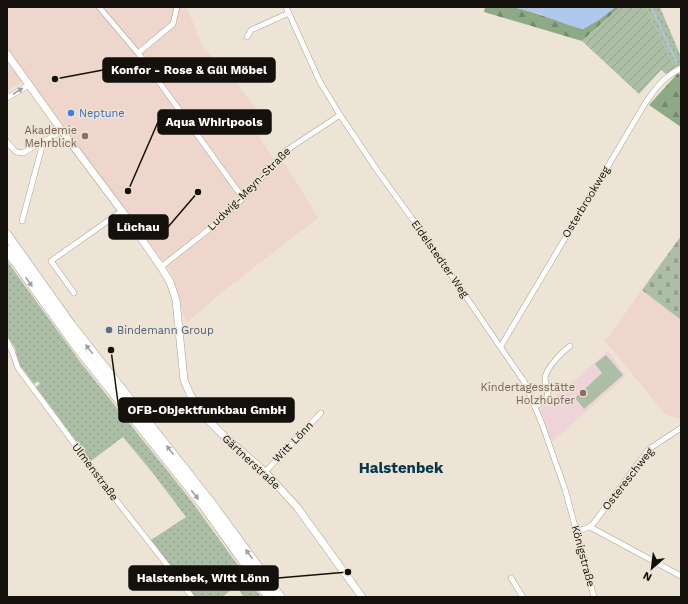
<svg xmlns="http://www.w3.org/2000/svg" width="688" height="604" font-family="'Work Sans',sans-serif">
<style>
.commercial{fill:#eed6cc}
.education{fill:#eed4d8}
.grass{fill:url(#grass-dots)}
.forest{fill:url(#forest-firs)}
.cemetery{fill:url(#cemetery-stones)}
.park{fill:#acbea6}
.garden{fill:url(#garden-furrows)}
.water{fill:#aec8ee}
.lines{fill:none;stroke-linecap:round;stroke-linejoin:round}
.stream{stroke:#aec8ee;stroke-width:1.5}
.street-casing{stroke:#aaa193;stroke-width:6}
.secondary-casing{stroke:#aaa193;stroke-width:8}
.highway-casing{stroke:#aaa193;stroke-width:10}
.street{stroke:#fff;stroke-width:5}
.secondary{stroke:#fff;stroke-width:7}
.highway{stroke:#fff;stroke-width:9}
.oneway{fill:#a1a09e}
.shop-dot{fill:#3f7fe0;stroke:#ede4d5;stroke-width:1.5}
.education-dot{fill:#8d6e63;stroke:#ede4d5;stroke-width:1.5}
.service-dot{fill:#5c6f8a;stroke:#ede4d5;stroke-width:1.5}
.labels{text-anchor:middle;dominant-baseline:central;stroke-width:3;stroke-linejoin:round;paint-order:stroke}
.shop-label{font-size:11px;fill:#366cbe;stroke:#ede4d5;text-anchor:start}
.education-label{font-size:11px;fill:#785e54;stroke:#ede4d5;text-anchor:end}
.street-label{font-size:11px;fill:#14110c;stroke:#ede4d5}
.service-label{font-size:11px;fill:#4e5e75;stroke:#ede4d5;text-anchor:start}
.district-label{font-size:15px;font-weight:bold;fill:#04394b;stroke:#ede4d5}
.leader{fill:none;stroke:#14110c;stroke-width:1.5}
.callout-dot{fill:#14110c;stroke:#ede4d5;stroke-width:1.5}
.callout{fill:#14110c;stroke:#14110c;stroke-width:1.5}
.callout-label{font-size:12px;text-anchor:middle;font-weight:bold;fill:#fff}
</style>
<defs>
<pattern id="grass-dots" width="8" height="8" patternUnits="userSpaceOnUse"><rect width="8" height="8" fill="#acbea6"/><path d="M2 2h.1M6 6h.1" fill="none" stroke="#93a28e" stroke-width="1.8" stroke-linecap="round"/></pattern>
<pattern id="forest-firs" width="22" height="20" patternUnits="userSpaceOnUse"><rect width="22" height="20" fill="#8ea985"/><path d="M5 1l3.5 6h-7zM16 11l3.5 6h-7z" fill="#73886b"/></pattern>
<pattern id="cemetery-stones" width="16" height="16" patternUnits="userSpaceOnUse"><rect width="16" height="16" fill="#acbea6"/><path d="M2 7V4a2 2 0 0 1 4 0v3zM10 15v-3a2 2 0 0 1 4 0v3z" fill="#93a28e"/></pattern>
<pattern id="garden-furrows" width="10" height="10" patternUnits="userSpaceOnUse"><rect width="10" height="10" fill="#acbea6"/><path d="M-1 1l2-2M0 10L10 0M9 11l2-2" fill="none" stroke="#93a28e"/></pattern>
</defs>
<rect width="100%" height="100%" fill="#ede4d5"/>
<g class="commercial">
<polygon points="7,7 187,7 203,48 226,69 258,112 247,118 273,158 286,165 318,218 230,286 186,323 171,272 108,187 42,101 7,50"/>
<polygon points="7,58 23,81 7,91"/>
<polygon points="642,290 681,320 680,361 681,419 666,415 605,341"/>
</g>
<polygon class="education" points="608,351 626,376 552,442 540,410"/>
<g class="grass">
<polygon points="646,7 660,7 681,57 681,65 675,68"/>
<polygon points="7,261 81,363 190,499 261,597 244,597 236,586 222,597 195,597 151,540 186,517 152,472 123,437 91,461 36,387 40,384 38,381 34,384 19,364 15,348 7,335"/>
</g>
<g class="forest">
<path d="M 485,7 C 493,7 504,5 512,7 C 536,12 559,22 583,29 L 600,19 L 615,7 L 620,7 L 582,41 L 484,12 Z"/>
<polygon points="678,73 681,75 681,127 649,105"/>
</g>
<polygon class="cemetery" points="681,236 681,320 642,290"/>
<polygon class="park" points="606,355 623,375 584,409 575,398 602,373 595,364"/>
<polygon class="garden" points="620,7 646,7 675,68 666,74 661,70 639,94 582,41"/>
<polygon class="water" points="514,7 615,7 600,19 583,29 568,25 537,13"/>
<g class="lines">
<polyline class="stream" points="651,7 677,63"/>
<defs>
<g id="street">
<polyline points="99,7 138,53 243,198"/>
<polyline points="286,7 320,82 340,115 379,173 421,231 525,383 542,424 565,489 594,597"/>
<polyline points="247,37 251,30 289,13"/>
<polyline points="138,53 173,24 177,7"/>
<polyline points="7,98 29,85"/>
<polyline points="7,142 16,152 23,153 62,131"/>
<polyline points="22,221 43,143"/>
<polyline points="161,267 217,223 243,198 287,150 340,115"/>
<polyline points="74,293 51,261 122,211"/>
<polyline points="7,341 12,351 18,368 113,496 192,597"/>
<path d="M 501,346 L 646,102 C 657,86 663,78 681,68"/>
<path d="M 535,407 C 543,402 550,398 547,388 C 546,385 545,381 545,378 C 546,368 562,352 570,346"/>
<polyline points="265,472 321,413"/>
<polyline points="590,527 681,576"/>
<path d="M 577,532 C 582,529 589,528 593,524 L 649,449 L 681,428"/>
<polyline points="511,578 523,597"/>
</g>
<polyline id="secondary" points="7,54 62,131 122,211 161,267 170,282 176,300 184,380 189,392 200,412 222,434 265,472 297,507 362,597"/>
<g id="highway">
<polyline points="7,235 71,325 211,503 280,597"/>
<polyline points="7,250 80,351 204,506 269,597"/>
</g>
</defs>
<use href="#street" class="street-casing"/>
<use href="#secondary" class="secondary-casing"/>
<use href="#highway" class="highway-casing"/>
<use href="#street" class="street"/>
<use href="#secondary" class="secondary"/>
<use href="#highway" class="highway"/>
</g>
<defs><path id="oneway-solid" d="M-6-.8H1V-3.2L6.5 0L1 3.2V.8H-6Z"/></defs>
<g class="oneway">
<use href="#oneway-solid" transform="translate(18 91) rotate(-31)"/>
<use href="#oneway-solid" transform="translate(29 282) rotate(55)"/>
<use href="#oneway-solid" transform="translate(89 349) rotate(-128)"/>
<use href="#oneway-solid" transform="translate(170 450) rotate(-128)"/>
<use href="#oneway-solid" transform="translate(195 495) rotate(51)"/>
<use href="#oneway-solid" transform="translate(249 554) rotate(-126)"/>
</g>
<circle class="shop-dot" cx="71" cy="113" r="4"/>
<g class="education-dot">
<circle cx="85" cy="136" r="4"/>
<circle cx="583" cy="393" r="4"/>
</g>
<circle class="service-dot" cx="109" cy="330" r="4"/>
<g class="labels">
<g class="shop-label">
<text x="79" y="113">Neptune</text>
</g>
<g class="education-label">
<text x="77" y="130">Akademie<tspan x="77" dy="13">Mehrblick</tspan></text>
<text x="575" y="387">Kindertagesstätte<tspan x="575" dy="13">Holzhüpfer</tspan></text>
</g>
<g class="street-label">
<text transform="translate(249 189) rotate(-45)">Ludwig-Meyn-Straße</text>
<text transform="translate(586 202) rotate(-59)">Osterbrookweg</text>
<text transform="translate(440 259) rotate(55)">Eidelstedter Weg</text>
<text transform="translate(293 442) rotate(-46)">Witt Lönn</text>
<text transform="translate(251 462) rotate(43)">Gärtnerstraße</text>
<text transform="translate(95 472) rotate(53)">Ulmenstraße</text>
<text transform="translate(628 479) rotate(-52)">Ostereschweg</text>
<text transform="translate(583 556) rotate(75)">Königstraße</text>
</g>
<g class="service-label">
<text x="117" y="330">Bindemann Group</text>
</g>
<g class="district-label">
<text x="401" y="468">Halstenbek</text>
</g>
</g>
<path class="leader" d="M55 79L103 70M128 191L158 122M198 192L168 227M111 350L119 410M348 572L278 578"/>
<g class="callout-dot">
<circle cx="55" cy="79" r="4"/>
<circle cx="128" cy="191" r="4"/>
<circle cx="198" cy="192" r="4"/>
<circle cx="111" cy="350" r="4"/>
<circle cx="348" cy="572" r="4"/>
</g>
<g class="callout">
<rect x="103" y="58" width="172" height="24" rx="4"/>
<rect x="158" y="110" width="113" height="24" rx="4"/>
<rect x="109" y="215" width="59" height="24" rx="4"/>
<rect x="119" y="398" width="175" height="24" rx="4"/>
<rect x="129" y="566" width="149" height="24" rx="4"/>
</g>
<g class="callout-label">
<text x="189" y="74">Konfor - Rose &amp; Gül Möbel</text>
<text x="214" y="126">Aqua Whirlpools</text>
<text x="138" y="231">Lüchau</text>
<text x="207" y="414">OFB-Objektfunkbau GmbH</text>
<text x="203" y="582">Halstenbek, Witt Lönn</text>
</g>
<rect width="688" height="604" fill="none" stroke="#14110c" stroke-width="16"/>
<g transform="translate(652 568) rotate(208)" stroke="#ede4d5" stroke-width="3" paint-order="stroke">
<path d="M0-3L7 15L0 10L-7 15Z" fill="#14110c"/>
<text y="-6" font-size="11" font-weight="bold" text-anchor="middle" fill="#14110c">N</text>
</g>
</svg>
